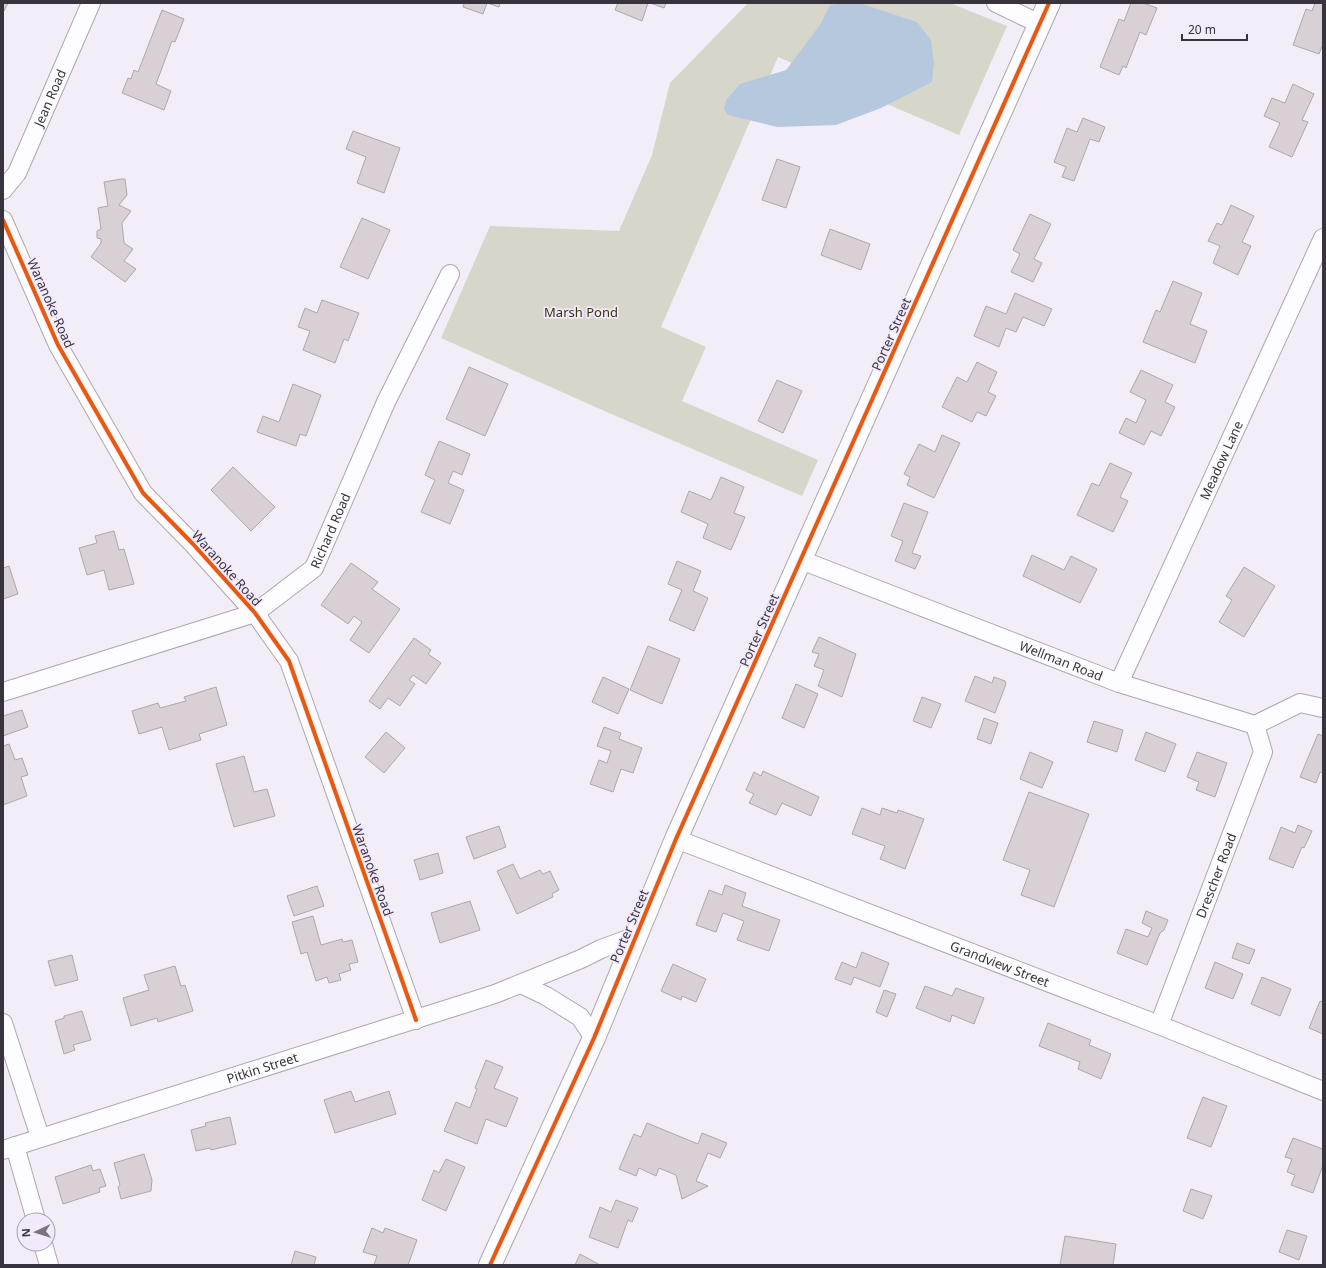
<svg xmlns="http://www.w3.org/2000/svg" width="1326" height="1268" font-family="'Noto Sans',sans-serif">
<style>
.green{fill:#d7d6ca}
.water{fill:#b5c8dd}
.building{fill:#d8d0d4;stroke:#aea7aa}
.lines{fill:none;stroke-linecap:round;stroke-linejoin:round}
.street-casing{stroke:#aca7b0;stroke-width:20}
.secondary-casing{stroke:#aca7b0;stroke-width:24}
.street{stroke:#fdfcfe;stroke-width:18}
.secondary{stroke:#fdfcfe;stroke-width:22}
.cycleway-casing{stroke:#f3e9fc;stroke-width:6}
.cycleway{stroke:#e8590c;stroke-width:4}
.labels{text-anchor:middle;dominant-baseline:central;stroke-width:3.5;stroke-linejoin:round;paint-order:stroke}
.street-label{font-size:13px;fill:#38333c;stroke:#f3e9fc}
.park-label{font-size:13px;fill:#353709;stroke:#f3e9fc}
</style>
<rect width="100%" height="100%" fill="#f3edf8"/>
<polygon class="green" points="748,3 950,3 1007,26 959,135 778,57 661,327 706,347 682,401 818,460 802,496 609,413 441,338 490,226 619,231 652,155 670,83"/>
<polygon class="water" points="843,3 859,3 917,22 931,40 934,63 932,82 881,108 836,125 777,127 728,115 724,109 726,100 740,84 786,70 820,25 830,5"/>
<g class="building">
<polygon points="3,3 8,3 4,11 3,11"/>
<polygon points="464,3 500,3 499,7 487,3 483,14 463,7"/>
<polygon points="618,3 648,3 642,21 615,10"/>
<polygon points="650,3 666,3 664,8"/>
<polygon points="1131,3 1143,3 1157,8 1146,35 1140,32 1126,68 1123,66 1119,75 1100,67 1119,19 1124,21"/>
<polygon points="1315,3 1323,3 1323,44 1319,54 1293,45 1306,9 1312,11"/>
<polygon points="162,10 184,19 175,42 172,41 156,84 171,91 164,110 122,93 128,78 131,79 134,70 138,72"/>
<polygon points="1293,84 1314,94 1302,120 1308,122 1292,157 1269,147 1280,123 1264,116 1272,98 1285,103"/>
<polygon points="1083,118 1105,127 1099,142 1090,139 1074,181 1062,177 1066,167 1054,162 1067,128 1077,132"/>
<polygon points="353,131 400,148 384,193 357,183 366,157 346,149"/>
<polygon points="777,159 800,167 786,208 762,200"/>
<polygon points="121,179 125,179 127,195 119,205 131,211 122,223 124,243 133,249 124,261 136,269 125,282 91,257 101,243 101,239 97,238 97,231 101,229 98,208 108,206 104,182"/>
<polygon points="1231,205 1254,216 1242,242 1251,246 1238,275 1213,263 1220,246 1208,241 1217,223 1222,225"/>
<polygon points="1030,214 1051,224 1034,259 1042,263 1033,282 1011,272 1020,254 1013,250"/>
<polygon points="362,218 390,230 368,279 340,267"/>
<polygon points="830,229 870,244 861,270 821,255"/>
<polygon points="1173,281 1202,293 1190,324 1207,331 1195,363 1143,342 1156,310 1160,312"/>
<polygon points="1015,293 1052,309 1044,326 1023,317 1016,332 1006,328 999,347 974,336 986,306 1006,314"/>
<polygon points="322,300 359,313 348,341 344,339 335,363 303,350 310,331 298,327 305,308 317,313"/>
<polygon points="977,362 997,372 988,392 996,396 986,416 977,412 972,422 942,407 957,377 967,382"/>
<polygon points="469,367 508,384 485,436 446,419"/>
<polygon points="1141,370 1173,385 1165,402 1175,407 1161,436 1151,431 1144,445 1119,433 1126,418 1136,423 1146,400 1130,392"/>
<polygon points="777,380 802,391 783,433 758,421"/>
<polygon points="293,384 321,395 306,436 300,434 296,446 257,432 263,416 279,422"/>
<polygon points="942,435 960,443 934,498 907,485 910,477 904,474 919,444 935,452"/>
<polygon points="439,441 470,454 462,475 453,471 448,483 464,490 450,524 421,512 435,480 425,475"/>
<polygon points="1110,463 1132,473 1120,497 1128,501 1113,532 1077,515 1092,483 1099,486"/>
<polygon points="233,467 275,507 251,531 211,490"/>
<polygon points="721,477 744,487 734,513 745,517 731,550 703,538 708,524 681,512 689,491 711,500"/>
<polygon points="904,503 928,512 912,553 921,556 915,569 895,561 903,541 891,536"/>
<polygon points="114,531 119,550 124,549 134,584 109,590 104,570 87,575 79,548 97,543 95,536"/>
<polygon points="1032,555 1064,570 1071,556 1097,569 1080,603 1023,576"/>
<polygon points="677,561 701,571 693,591 708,598 694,631 669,620 682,590 668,584"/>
<polygon points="351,563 378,582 372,589 400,609 369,653 350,640 362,622 354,616 348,624 321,605"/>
<polygon points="9,566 18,594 3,599 3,568"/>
<polygon points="1244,567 1275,586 1244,637 1219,622 1232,600 1226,596"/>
<polygon points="819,637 856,654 842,697 818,686 824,670 814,666 819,654 812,652"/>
<polygon points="414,638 431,650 428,654 441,663 426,684 413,675 409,680 415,684 400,706 388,698 380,709 369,701"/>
<polygon points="648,646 680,659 662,704 630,690"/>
<polygon points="975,676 992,683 994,677 1005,681 1006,684 995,713 965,701"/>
<polygon points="603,677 629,689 618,714 592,702"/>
<polygon points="796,684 818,694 804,728 782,718"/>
<polygon points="216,687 227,725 199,734 201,740 169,750 162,727 139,734 132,711 158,703 160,708 186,701 184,697"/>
<polygon points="922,697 941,704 931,728 913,721"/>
<polygon points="22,710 28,727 3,736 3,716"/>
<polygon points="984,718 998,723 991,744 977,739"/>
<polygon points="1094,721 1123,730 1117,752 1087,742"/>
<polygon points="604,727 621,733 619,739 642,748 633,773 621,769 613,792 590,784 599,760 607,763 611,751 597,746"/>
<polygon points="386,732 405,748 384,773 365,757"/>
<polygon points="1146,732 1176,744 1165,772 1135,760"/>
<polygon points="1318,734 1323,736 1323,773 1320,772 1316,783 1300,777"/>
<polygon points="9,744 15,760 22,758 28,775 21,777 27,796 3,805 3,746"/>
<polygon points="1030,752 1053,762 1042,788 1020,779"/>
<polygon points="1197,752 1227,763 1215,797 1196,790 1199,782 1187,777"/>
<polygon points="244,756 254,792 267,789 275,816 234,827 216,764"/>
<polygon points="763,771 819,797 811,816 782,803 776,815 749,803 754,794 746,790 754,772 761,776"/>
<polygon points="1029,792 1089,814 1054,907 1021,895 1030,870 1003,860"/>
<polygon points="862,808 880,815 882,808 897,813 898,810 924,819 905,869 880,859 885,846 852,834"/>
<polygon points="1298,825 1312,831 1304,848 1302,847 1293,868 1269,859 1281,827 1295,833"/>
<polygon points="499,826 506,847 474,859 466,837"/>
<polygon points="438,853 443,873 420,880 414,860"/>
<polygon points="513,864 520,879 540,870 543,874 550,871 559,890 552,894 553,897 517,914 497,871"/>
<polygon points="725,885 746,893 742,906 780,920 769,951 737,940 744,921 723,913 716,932 696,925 709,890 722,895"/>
<polygon points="317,886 324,906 294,916 287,896"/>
<polygon points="470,901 480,930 440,943 431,913"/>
<polygon points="1146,911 1168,920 1164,930 1160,933 1147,965 1117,953 1126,929 1148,937 1152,928 1142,923"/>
<polygon points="313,916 321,945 342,939 343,942 352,940 358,962 349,964 351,970 339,974 341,980 329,983 327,977 316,981 307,952 301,954 292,922"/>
<polygon points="1237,943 1255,950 1249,964 1232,958"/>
<polygon points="862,952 889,963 880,987 854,977 851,985 835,979 842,962 856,968"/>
<polygon points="72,955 78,980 55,986 48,961"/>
<polygon points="1215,962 1243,974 1233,999 1205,988"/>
<polygon points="673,964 706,979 696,1002 682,996 681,1000 661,991"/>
<polygon points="175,966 181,986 185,985 193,1011 158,1022 157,1018 131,1026 123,998 149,990 144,975"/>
<polygon points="1262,977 1291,989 1280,1016 1251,1004"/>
<polygon points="925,986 952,996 956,988 984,998 974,1024 952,1015 950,1022 916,1008"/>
<polygon points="884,990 896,994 887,1017 876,1012"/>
<polygon points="1320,1001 1323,1002 1323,1034 1309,1028"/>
<polygon points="82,1011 91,1040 73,1045 75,1050 64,1054 55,1021 64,1018 64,1016"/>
<polygon points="1048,1023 1091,1040 1089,1045 1111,1054 1101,1079 1078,1069 1080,1062 1039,1046"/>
<polygon points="486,1060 503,1067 494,1088 518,1098 506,1127 486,1119 477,1144 444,1131 456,1102 470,1108 477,1089 475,1088"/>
<polygon points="351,1091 355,1102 389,1091 396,1114 335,1133 324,1100"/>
<polygon points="1203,1097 1227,1106 1211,1147 1187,1138"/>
<polygon points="230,1117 236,1144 211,1150 210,1148 196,1151 191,1130 206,1126 205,1123"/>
<polygon points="647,1123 698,1144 702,1133 727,1143 720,1158 708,1153 696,1181 708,1186 682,1199 676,1175 659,1168 656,1176 639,1168 636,1176 619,1169 634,1134 641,1137"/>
<polygon points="1293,1138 1323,1149 1323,1165 1313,1193 1291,1185 1295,1175 1287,1172 1292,1159 1285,1157"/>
<polygon points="144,1154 152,1180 151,1191 121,1199 118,1187 120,1185 114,1163"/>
<polygon points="446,1159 465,1167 446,1211 422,1200 434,1170 439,1173"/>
<polygon points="91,1165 93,1171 100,1169 106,1186 99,1188 100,1192 63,1204 55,1177"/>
<polygon points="1191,1189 1212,1196 1203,1219 1183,1211"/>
<polygon points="616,1200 638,1208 632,1222 628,1220 618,1248 589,1237 600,1207 611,1212"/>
<polygon points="372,1228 383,1233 385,1228 417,1240 408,1265 374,1265 377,1256 363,1252"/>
<polygon points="1287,1230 1307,1236 1299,1260 1279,1252"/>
<polygon points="1065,1236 1116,1244 1113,1265 1060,1265"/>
<polygon points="295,1251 316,1257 314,1265 291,1265"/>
<polygon points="580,1254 600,1265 575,1265"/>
</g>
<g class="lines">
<defs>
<g id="street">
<polyline points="996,3 1040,24"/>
<path id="s1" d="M 3,190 L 17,173 L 91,3"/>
<polyline points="3,220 58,345 143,493 193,544 255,613 289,661 416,1020"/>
<path id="s2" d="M 801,560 L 1119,683 L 1255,725 L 1300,703 L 1323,708"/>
<path id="s3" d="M 1119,683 L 1323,238"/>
<path id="s4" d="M 3,692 L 255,613 L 314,568 L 386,402 L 450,274"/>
<path id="s5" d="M 676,839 L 1159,1025 L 1323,1091"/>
<polyline points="521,984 546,996 580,1017 594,1038"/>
<polyline points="3,1023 40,1137"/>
<path id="s6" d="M 1159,1025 L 1263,752 L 1255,725"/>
<polyline points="15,1146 36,1220"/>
<path id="s7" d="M 3,1150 L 495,994 L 581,959 L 601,949 L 636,936"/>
<polyline points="43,1244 49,1265"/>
</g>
<polyline id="secondary" points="490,1265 594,1038 676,839 1049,3"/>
</defs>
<use href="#street" class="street-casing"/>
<use href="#secondary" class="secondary-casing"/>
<use href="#street" class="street"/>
<use href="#secondary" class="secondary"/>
<defs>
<g id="cycleway">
<polyline points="3,220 58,345 143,493 193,544 255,613 289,661 416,1020"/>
<polyline points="490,1265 594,1038 676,839 1049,3"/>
</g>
</defs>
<use href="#cycleway" class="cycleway-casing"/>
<use href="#cycleway" class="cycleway"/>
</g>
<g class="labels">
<g class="street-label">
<text stroke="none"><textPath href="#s1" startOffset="104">Jean Road</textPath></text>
<text transform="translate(51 303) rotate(66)">Waranoke Road</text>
<text transform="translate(891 334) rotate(-66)">Porter Street</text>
<text stroke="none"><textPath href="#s3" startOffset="245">Meadow Lane</textPath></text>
<text stroke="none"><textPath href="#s4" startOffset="379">Richard Road</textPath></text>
<text transform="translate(227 568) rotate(48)">Waranoke Road</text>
<text transform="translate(759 630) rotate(-66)">Porter Street</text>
<text stroke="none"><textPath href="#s2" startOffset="279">Wellman Road</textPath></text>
<text transform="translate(373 870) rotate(70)">Waranoke Road</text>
<text stroke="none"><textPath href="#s6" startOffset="160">Drescher Road</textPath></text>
<text transform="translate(629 926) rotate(-67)">Porter Street</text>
<text stroke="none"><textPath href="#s5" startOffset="347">Grandview Street</textPath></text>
<text stroke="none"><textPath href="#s7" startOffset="272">Pitkin Street</textPath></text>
</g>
<g class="park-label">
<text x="581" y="312">Marsh Pond</text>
</g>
</g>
<rect width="1326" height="1268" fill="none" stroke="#38333c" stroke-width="8"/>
<g transform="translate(36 1232) rotate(266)"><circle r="19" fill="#f3e9fc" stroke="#a8a0af"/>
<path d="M0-3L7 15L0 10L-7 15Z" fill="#79747e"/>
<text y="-6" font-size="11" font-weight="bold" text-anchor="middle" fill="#38333c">N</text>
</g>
<path d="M1182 34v6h65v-6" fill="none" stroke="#38333c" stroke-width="2"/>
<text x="1188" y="34" font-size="12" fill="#38333c" stroke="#f3e9fc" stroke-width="3" paint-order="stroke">20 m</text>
</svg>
